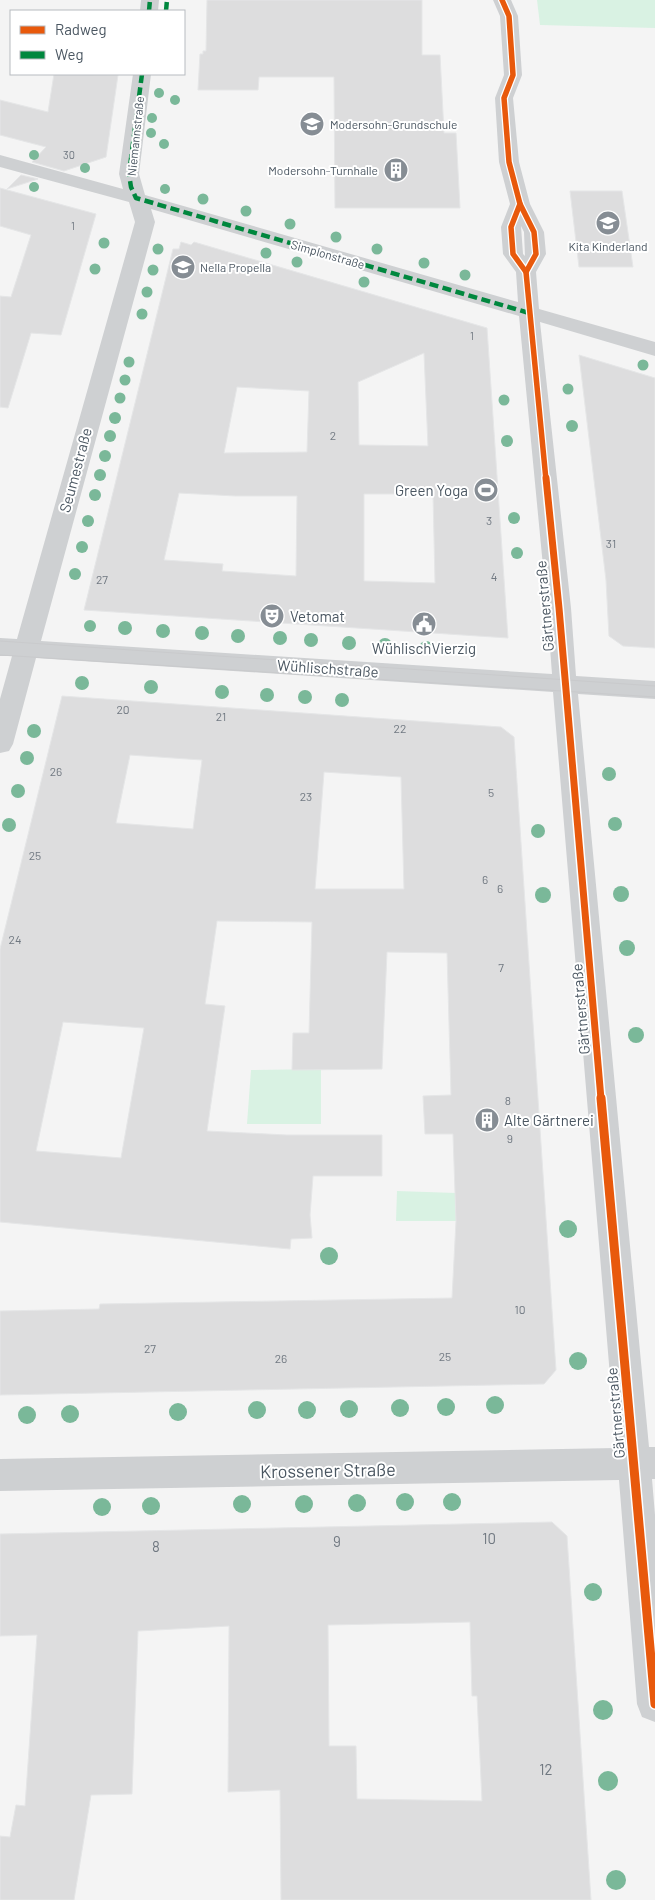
<svg xmlns="http://www.w3.org/2000/svg" width="655" height="1900" font-family="Barlow,sans-serif">
<style>
.green{fill:#d9f2e3}
.building{fill:#ddddde;stroke:#e5e6e7;fill-rule:evenodd}
.lines{fill:none;stroke-linecap:round;stroke-linejoin:round}
.minor{fill:#ced0d2;fill-rule:evenodd}
.tram{stroke:#c9cacc;stroke-width:1}
.quiet{stroke:#00873e;stroke-width:4.5;stroke-dasharray:9 4.5;stroke-linecap:butt}
.cycleway-far2-casing{stroke:#fff;stroke-width:8}
.cycleway-far1-casing{stroke:#fff;stroke-width:10}
.cycleway-casing{stroke:#fff;stroke-width:12}
.cycleway-far2{stroke:#e8590c;stroke-width:5.5}
.cycleway-far1{stroke:#e8590c;stroke-width:7}
.cycleway{stroke:#e8590c;stroke-width:9}
.tree{fill:#7ab899}
.labels{text-anchor:middle;dominant-baseline:central;stroke-width:4;stroke-linejoin:round;paint-order:stroke}
.far-number-label{font-size:11px;fill:#707881}
.far-poi-label{font-size:12px;fill:#4a5661;stroke:#fff;text-anchor:start}
.far-street-label{font-size:12px;fill:#4a5661;stroke:#fff}
.number-label{font-size:12px;fill:#707881}
.street-label{font-size:15px;fill:#4a5661;stroke:#fff}
.poi-label{font-size:15px;fill:#4a5661;stroke:#fff;text-anchor:start}
.near-number-label{font-size:15px;fill:#707881}
.near-street-label{font-size:18px;fill:#4a5661;stroke:#fff}
</style>
<rect width="100%" height="100%" fill="#f4f4f4"/>
<g class="green">
<polygon points="537,0 655,0 655,28 540,25"/>
<polygon points="321,1069 321,1124 247,1124 251,1070"/>
<polygon points="397,1191 456,1193 456,1221 396,1221"/>
</g>
<g class="building">
<polygon points="207,0 422,0 422,55 440,55 444,133 456,133 460,208 335,208 334,77 259,77 258,90 198,90 200,54 203,54 203,51 206,51"/>
<polygon points="54,74 118,75 106,157 64,171 32,162 46,147 0,135 0,100 48,112"/>
<polygon points="21,175 38,179 7,189"/>
<polygon points="0,188 96,214 61,335 31,333 8,408 0,407 0,296 11,297 31,235 0,226"/>
<polygon points="570,191 622,191 633,267 579,267"/>
<path d="M 181,242 L 191,245 L 194,242 L 487,328 L 508,638 L 84,610 L 173,249 L 179,249 ZM 424,353 L 428,446 L 359,445 L 358,382 ZM 237,387 L 309,391 L 307,452 L 224,453 ZM 179,493 L 236,496 L 297,496 L 296,576 L 222,571 L 223,564 L 164,560 ZM 364,494 L 433,494 L 435,583 L 364,581 Z"/>
<polygon points="579,355 655,378 655,648 623,646 609,636 606,580"/>
<path d="M 62,696 L 501,727 L 514,737 L 556,1370 L 544,1384 L 0,1395 L 0,1311 L 99,1309 L 100,1304 L 452,1298 L 456,1221 L 453,1134 L 425,1134 L 423,1096 L 451,1095 L 447,953 L 387,952 L 382,1069 L 292,1070 L 293,1033 L 309,1033 L 312,922 L 217,921 L 205,1004 L 225,1006 L 207,1131 L 287,1135 L 382,1135 L 382,1176 L 313,1176 L 310,1215 L 312,1238 L 291,1239 L 290,1249 L 0,1222 L 0,949 ZM 130,755 L 202,760 L 193,829 L 116,823 ZM 324,772 L 401,777 L 404,889 L 315,889 ZM 63,1022 L 144,1028 L 121,1158 L 36,1151 Z"/>
<path d="M 552,1522 L 567,1536 L 591,1900 L 281,1900 L 280,1790 L 228,1792 L 229,1626 L 138,1631 L 132,1794 L 91,1795 L 74,1900 L 0,1900 L 0,1836 L 10,1837 L 16,1805 L 25,1806 L 37,1635 L 0,1636 L 0,1534 ZM 470,1622 L 472,1696 L 477,1696 L 482,1801 L 357,1799 L 356,1746 L 329,1746 L 328,1625 Z"/>
</g>
<g class="lines">
<g class="minor">
<polygon points="141,0 159,0 158,11 140,11"/>
<path d="M 493,0 L 511,0 L 518,16 L 522,75 L 513,98 L 519,162 L 530,204 L 544,232 L 546,254 L 536,272 L 539,309 L 655,342 L 655,356 L 540,322 L 571,608 L 576,676 L 655,681 L 655,699 L 578,694 L 649,1447 L 655,1447 L 655,1479 L 652,1479 L 655,1515 L 655,1722 L 642,1717 L 637,1704 L 619,1480 L 0,1491 L 0,1459 L 616,1448 L 553,692 L 36,658 L 13,744 L 9,751 L 0,753 L 0,699 L 12,656 L 0,656 L 0,638 L 17,639 L 135,222 L 129,202 L 0,167 L 0,155 L 123,189 L 119,174 L 133,74 L 151,74 L 139,174 L 145,195 L 518,302 L 516,272 L 503,254 L 501,227 L 510,204 L 499,162 L 495,98 L 504,75 L 500,16 ZM 151,209 L 519,316 L 547,608 L 552,674 L 41,641 L 155,222 ZM 521,226 L 524,232 L 525,256 L 523,254 Z"/>
</g>
<g class="tram">
<polyline points="0,641 655,686"/>
<polyline points="0,655 655,697"/>
</g>
<g class="quiet">
<polyline points="149,11 150,0"/>
<polyline points="166,11 167,0"/>
<polyline points="142,74 129,174 131,187 136,198 529,313"/>
</g>
<defs>
<g id="cycleway-far2">
<polyline points="502,0 509,16 513,75 504,98 509,162 520,204 534,232 536,254 526,272 546,480"/>
<polyline points="520,204 511,227 513,254 526,272"/>
</g>
<polyline id="cycleway-far1" points="546,478 559,608 601,1099"/>
<polyline id="cycleway" points="601,1098 655,1704"/>
</defs>
<use href="#cycleway-far2" class="cycleway-far2-casing"/>
<use href="#cycleway-far1" class="cycleway-far1-casing"/>
<use href="#cycleway" class="cycleway-casing"/>
<use href="#cycleway-far2" class="cycleway-far2"/>
<use href="#cycleway-far1" class="cycleway-far1"/>
<use href="#cycleway" class="cycleway"/>
</g>
<g class="tree">
<circle cx="159" cy="93" r="5"/>
<circle cx="175" cy="100" r="5"/>
<circle cx="152" cy="118" r="5"/>
<circle cx="151" cy="133" r="5"/>
<circle cx="164" cy="144" r="5"/>
<circle cx="34" cy="155" r="5"/>
<circle cx="85" cy="168" r="5"/>
<circle cx="34" cy="187" r="5"/>
<circle cx="165" cy="189" r="5"/>
<circle cx="203" cy="199" r="5.5"/>
<circle cx="246" cy="211" r="5.5"/>
<circle cx="290" cy="224" r="5.5"/>
<circle cx="336" cy="237" r="5.5"/>
<circle cx="104" cy="243" r="5.5"/>
<circle cx="158" cy="249" r="5.5"/>
<circle cx="377" cy="249" r="5.5"/>
<circle cx="266" cy="253" r="5.5"/>
<circle cx="297" cy="262" r="5.5"/>
<circle cx="424" cy="263" r="5.5"/>
<circle cx="95" cy="269" r="5.5"/>
<circle cx="153" cy="270" r="5.5"/>
<circle cx="465" cy="275" r="5.5"/>
<circle cx="364" cy="282" r="5.5"/>
<circle cx="147" cy="292" r="5.5"/>
<circle cx="142" cy="314" r="5.5"/>
<circle cx="129" cy="362" r="5.5"/>
<circle cx="643" cy="365" r="5.5"/>
<circle cx="125" cy="380" r="5.5"/>
<circle cx="568" cy="389" r="5.5"/>
<circle cx="120" cy="398" r="5.5"/>
<circle cx="504" cy="400" r="5.5"/>
<circle cx="115" cy="418" r="6"/>
<circle cx="572" cy="426" r="6"/>
<circle cx="110" cy="436" r="6"/>
<circle cx="507" cy="441" r="6"/>
<circle cx="105" cy="456" r="6"/>
<circle cx="100" cy="475" r="6"/>
<circle cx="95" cy="495" r="6"/>
<circle cx="514" cy="518" r="6"/>
<circle cx="88" cy="521" r="6"/>
<circle cx="82" cy="547" r="6"/>
<circle cx="517" cy="553" r="6"/>
<circle cx="75" cy="574" r="6"/>
<circle cx="90" cy="626" r="6"/>
<circle cx="125" cy="628" r="7"/>
<circle cx="163" cy="631" r="7"/>
<circle cx="202" cy="633" r="7"/>
<circle cx="238" cy="636" r="7"/>
<circle cx="280" cy="638" r="7"/>
<circle cx="311" cy="640" r="7"/>
<circle cx="349" cy="643" r="7"/>
<circle cx="385" cy="645" r="7"/>
<circle cx="426" cy="648" r="7"/>
<circle cx="82" cy="683" r="7"/>
<circle cx="151" cy="687" r="7"/>
<circle cx="222" cy="692" r="7"/>
<circle cx="267" cy="695" r="7"/>
<circle cx="305" cy="697" r="7"/>
<circle cx="342" cy="700" r="7"/>
<circle cx="34" cy="731" r="7"/>
<circle cx="27" cy="758" r="7"/>
<circle cx="609" cy="774" r="7"/>
<circle cx="18" cy="791" r="7"/>
<circle cx="615" cy="824" r="7"/>
<circle cx="9" cy="825" r="7"/>
<circle cx="538" cy="831" r="7"/>
<circle cx="621" cy="894" r="8"/>
<circle cx="543" cy="895" r="8"/>
<circle cx="627" cy="948" r="8"/>
<circle cx="636" cy="1035" r="8"/>
<circle cx="568" cy="1229" r="9"/>
<circle cx="329" cy="1256" r="9"/>
<circle cx="578" cy="1361" r="9"/>
<circle cx="495" cy="1405" r="9"/>
<circle cx="446" cy="1407" r="9"/>
<circle cx="400" cy="1408" r="9"/>
<circle cx="349" cy="1409" r="9"/>
<circle cx="257" cy="1410" r="9"/>
<circle cx="307" cy="1410" r="9"/>
<circle cx="178" cy="1412" r="9"/>
<circle cx="70" cy="1414" r="9"/>
<circle cx="27" cy="1415" r="9"/>
<circle cx="405" cy="1502" r="9"/>
<circle cx="452" cy="1502" r="9"/>
<circle cx="357" cy="1503" r="9"/>
<circle cx="242" cy="1504" r="9"/>
<circle cx="304" cy="1504" r="9"/>
<circle cx="151" cy="1506" r="9"/>
<circle cx="102" cy="1507" r="9"/>
<circle cx="593" cy="1592" r="9"/>
<circle cx="603" cy="1710" r="10"/>
<circle cx="608" cy="1781" r="10"/>
<circle cx="616" cy="1880" r="10"/>
</g>
<defs>
<symbol id="school-disc" viewBox="-11 -11 22 22"><circle r="9.5" fill="#868d94" stroke="#fff"/><path d="M0-5L7-2L0 1L-7-2ZM-4 1L0 2.5L4 1V4Q0 6-4 4Z" fill="#fff"/></symbol>
<symbol id="building-disc" viewBox="-11 -11 22 22"><circle r="9.5" fill="#868d94" stroke="#fff"/><path d="M-4-6H4V6H1V3H-1V6H-4ZM-2.5-4.3h1.7v1.8h-1.7ZM.8-4.3h1.7v1.8H.8ZM-2.5-1h1.7V.8h-1.7ZM.8-1h1.7V.8H.8Z" fill="#fff"/></symbol>
<symbol id="stadium-disc" viewBox="-11 -11 22 22"><circle r="9.5" fill="#868d94" stroke="#fff"/><path d="M0-5a6.5 5 0 1 0 0 10a6.5 5 0 1 0 0-10ZM-3.5-1.8h7v3.6h-7Z" fill="#fff"/></symbol>
<symbol id="theatre-disc" viewBox="-11 -11 22 22"><circle r="9.5" fill="#868d94" stroke="#fff"/><path d="M-5-5.5Q0-4 5-5.5V0Q5 5 0 6Q-5 5-5 0ZM-3.3-2.5H-1v1.5H-3.3ZM1-2.5H3.3v1.5H1ZM-2.8 1Q0 5.5 2.8 1Z" fill="#fff"/></symbol>
<symbol id="civic-disc" viewBox="-11 -11 22 22"><circle r="9.5" fill="#868d94" stroke="#fff"/><path d="M-.6-6.5H3V-4.5H.6V-3L4-1V1h2V6H-6V1h2V-1L-.6-3ZM-1.2 2.5V6h2.4V2.5Z" fill="#fff"/></symbol>
</defs>
<g fill-rule="evenodd">
<use href="#school-disc" x="298" y="110" width="28" height="28"/>
<use href="#building-disc" x="382" y="156" width="28" height="28"/>
<use href="#school-disc" x="594" y="209" width="28" height="28"/>
<use href="#school-disc" x="169" y="253" width="28" height="28"/>
<use href="#stadium-disc" x="472" y="476" width="28" height="28"/>
<use href="#theatre-disc" x="258" y="602" width="28" height="28"/>
<use href="#civic-disc" x="410" y="610" width="28" height="28"/>
<use href="#building-disc" x="473" y="1106" width="28" height="28"/>
</g>
<g class="labels">
<g class="far-number-label">
<text x="69" y="154">30</text>
<text x="73" y="225">1</text>
<text x="472" y="335">1</text>
</g>
<g class="far-poi-label">
<text x="330" y="124">Modersohn-Grundschule</text>
<text x="378" y="170" text-anchor="end">Modersohn-Turnhalle</text>
<text x="608" y="246" text-anchor="middle">Kita Kinderland</text>
<text x="200" y="267">Nella Propella</text>
</g>
<g class="far-street-label">
<text transform="translate(135 136) rotate(-84)">Niemannstraße</text>
<text transform="translate(328 254) rotate(16)">Simplonstraße</text>
</g>
<g class="number-label">
<text x="333" y="435">2</text>
<text x="489" y="520">3</text>
<text x="611" y="543">31</text>
<text x="494" y="576">4</text>
<text x="102" y="579">27</text>
<text x="123" y="709">20</text>
<text x="221" y="716">21</text>
<text x="400" y="728">22</text>
<text x="56" y="771">26</text>
<text x="491" y="792">5</text>
<text x="306" y="796">23</text>
<text x="35" y="855">25</text>
<text x="485" y="879">6</text>
<text x="500" y="888">6</text>
<text x="15" y="939">24</text>
<text x="501" y="967">7</text>
<text x="508" y="1100">8</text>
<text x="510" y="1138">9</text>
<text x="520" y="1309">10</text>
<text x="150" y="1348">27</text>
<text x="445" y="1356">25</text>
<text x="281" y="1358">26</text>
</g>
<g class="street-label">
<text transform="translate(75 470) rotate(-75)">Seumestraße</text>
<text transform="translate(544 606) rotate(-95)">Gärtnerstraße</text>
<text transform="translate(328 668) rotate(4)">Wühlischstraße</text>
<text transform="translate(580 1009) rotate(-95)">Gärtnerstraße</text>
<text transform="translate(615 1413) rotate(-95)">Gärtnerstraße</text>
</g>
<g class="poi-label">
<text x="468" y="490" text-anchor="end">Green Yoga</text>
<text x="290" y="616">Vetomat</text>
<text x="424" y="648" text-anchor="middle">WühlischVierzig</text>
<text x="504" y="1120">Alte Gärtnerei</text>
</g>
<g class="near-number-label">
<text x="489" y="1538">10</text>
<text x="337" y="1541">9</text>
<text x="156" y="1546">8</text>
<text x="546" y="1769">12</text>
</g>
<g class="near-street-label">
<text transform="translate(328 1470) rotate(-1)">Krossener Straße</text>
</g>
</g>
<rect x="10" y="10" width="175" height="65" fill="#ffffff" stroke="#b7bbc0"/>
<rect x="20" y="26" width="25" height="8" fill="#e8590c" stroke="#b7bbc0"/>
<text x="55" y="35" font-size="15" fill="#4a5661">Radweg</text>
<rect x="20" y="51" width="25" height="8" fill="#00873e" stroke="#b7bbc0"/>
<text x="55" y="60" font-size="15" fill="#4a5661">Weg</text>
</svg>
